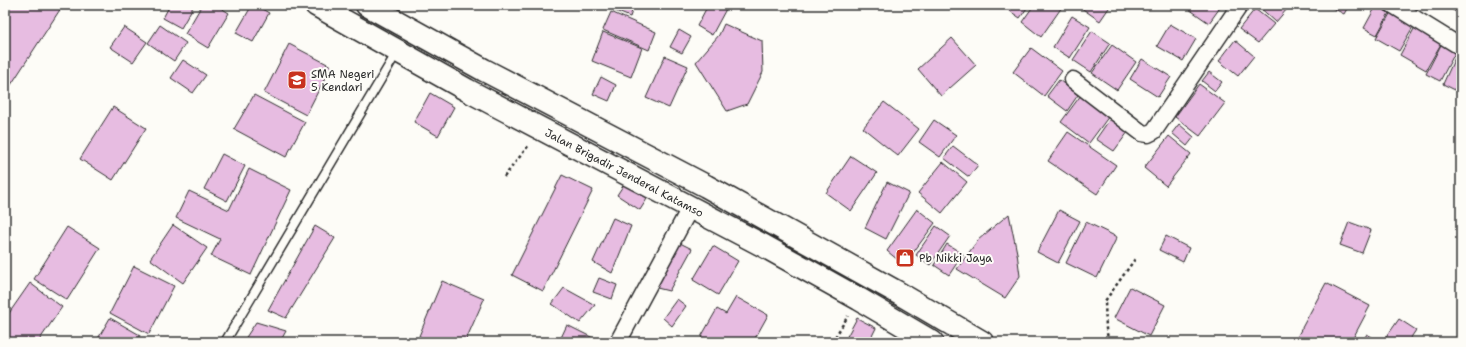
<svg xmlns="http://www.w3.org/2000/svg" width="1466" height="347" font-family="'Shantell Sans',sans-serif">
<style>
.building{fill:#e7bce1;stroke:#2b2b2b}
.lines{fill:none;stroke-linecap:round;stroke-linejoin:round}
.lane-casing{stroke:#2b2b2b;stroke-width:11}
.street-casing{stroke:#2b2b2b;stroke-width:19}
.secondary-casing{stroke:#2b2b2b;stroke-width:25}
.path{stroke:#2b2b2b;stroke-width:2.5;stroke-dasharray:3 3;stroke-linecap:butt}
.lane{stroke:#fdfcf7;stroke-width:8}
.street{stroke:#fdfcf7;stroke-width:16}
.secondary{stroke:#fdfcf7;stroke-width:22}
.labels{text-anchor:middle;dominant-baseline:central;stroke-width:4;stroke-linejoin:round;paint-order:stroke}
.poi-label{font-size:11px;fill:#2b2b2b;stroke:#fdfcf7;text-anchor:start}
.street-label{font-size:11px;fill:#2b2b2b;stroke:#fdfcf7}
</style>
<rect width="100%" height="100%" fill="#fdfcf7"/>
<filter id="ink" filterUnits="userSpaceOnUse"><feTurbulence type="fractalNoise" baseFrequency=".025" numOctaves="2"/><feDisplacementMap in="SourceGraphic" scale="8" xChannelSelector="R" yChannelSelector="G"/><feConvolveMatrix kernelMatrix="1 2 1 2 8 2 1 2 1" color-interpolation-filters="sRGB"/></filter>
<g filter="url(#ink)">
<g class="building">
<polygon points="5,5 63,5 5,94"/>
<polygon points="170,5 189,5 193,7 181,28 163,18"/>
<polygon points="202,5 216,5 229,13 208,48 185,34"/>
<polygon points="252,5 255,5 269,13 253,42 236,33"/>
<polygon points="615,5 634,5 630,17 613,10"/>
<polygon points="708,5 718,5 726,9 712,35 697,26"/>
<polygon points="1001,5 1029,5 1020,18"/>
<polygon points="1034,5 1059,5 1062,7 1041,37 1022,22"/>
<polygon points="1077,5 1111,5 1100,21"/>
<polygon points="1187,5 1222,5 1209,23 1186,7"/>
<polygon points="1257,5 1282,5 1287,9 1276,22"/>
<polygon points="1327,5 1349,5 1344,14"/>
<polygon points="1434,5 1443,5 1441,9"/>
<polygon points="1447,5 1461,5 1461,15 1446,6"/>
<polygon points="1376,6 1389,13 1377,35 1364,28"/>
<polygon points="1255,9 1274,24 1258,43 1239,29"/>
<polygon points="611,12 656,32 649,50 603,30"/>
<polygon points="1391,12 1414,25 1399,51 1376,38"/>
<polygon points="1072,16 1090,27 1070,58 1053,47"/>
<polygon points="724,24 762,41 763,72 747,104 727,111 696,62 719,35"/>
<polygon points="1170,24 1196,39 1183,61 1157,46"/>
<polygon points="160,25 186,43 174,61 148,43"/>
<polygon points="124,27 147,42 133,62 110,47"/>
<polygon points="1415,27 1442,42 1426,70 1400,55"/>
<polygon points="679,30 691,37 682,53 670,47"/>
<polygon points="1092,31 1110,43 1091,72 1073,60"/>
<polygon points="603,32 642,48 631,77 592,61"/>
<polygon points="952,38 976,65 941,96 918,69"/>
<polygon points="1235,40 1254,56 1238,76 1219,61"/>
<polygon points="1443,41 1457,49 1440,81 1426,74"/>
<polygon points="289,44 331,66 306,115 264,93"/>
<polygon points="1112,45 1136,62 1117,90 1092,73"/>
<polygon points="1031,48 1062,71 1044,96 1013,72"/>
<polygon points="1458,51 1461,53 1461,93 1443,84"/>
<polygon points="665,56 688,66 669,108 646,98"/>
<polygon points="1142,59 1171,77 1158,97 1130,79"/>
<polygon points="183,60 206,75 193,93 171,78"/>
<polygon points="1209,72 1222,82 1215,91 1202,81"/>
<polygon points="601,77 616,85 609,101 593,94"/>
<polygon points="1059,80 1078,95 1067,111 1047,96"/>
<polygon points="1199,84 1225,103 1200,136 1175,117"/>
<polygon points="1084,91 1112,112 1089,143 1061,122"/>
<polygon points="430,93 454,107 438,136 414,122"/>
<polygon points="254,95 305,122 286,157 234,129"/>
<polygon points="884,102 919,129 898,156 863,128"/>
<polygon points="113,107 146,128 113,180 80,159"/>
<polygon points="1110,119 1128,132 1114,151 1096,139"/>
<polygon points="934,120 956,135 940,157 919,142"/>
<polygon points="1179,124 1194,137 1187,146 1172,133"/>
<polygon points="1068,132 1116,165 1097,194 1048,161"/>
<polygon points="1169,136 1191,154 1166,186 1144,168"/>
<polygon points="953,146 978,165 969,177 944,158"/>
<polygon points="222,154 245,166 227,201 204,189"/>
<polygon points="851,156 877,173 851,211 826,193"/>
<polygon points="943,162 967,182 942,213 918,193"/>
<polygon points="249,169 291,190 251,275 211,256 220,239 176,218 189,191 229,210"/>
<polygon points="562,175 593,190 543,291 512,275"/>
<polygon points="628,178 652,191 640,210 617,195"/>
<polygon points="887,182 909,193 886,239 865,228"/>
<polygon points="917,209 935,223 904,265 887,251"/>
<polygon points="1059,210 1080,221 1058,263 1037,252"/>
<polygon points="1009,214 1017,253 1020,276 1005,298 957,269 978,240"/>
<polygon points="613,218 631,226 612,273 593,262"/>
<polygon points="1086,222 1117,237 1097,278 1066,263"/>
<polygon points="1349,222 1371,230 1362,253 1340,245"/>
<polygon points="173,225 207,248 183,283 150,259"/>
<polygon points="315,226 335,238 286,318 268,310"/>
<polygon points="936,226 950,236 930,265 916,255"/>
<polygon points="67,227 100,248 67,300 34,279"/>
<polygon points="1166,236 1189,248 1183,262 1159,250"/>
<polygon points="678,242 692,249 669,291 653,287"/>
<polygon points="947,244 963,254 949,275 934,265"/>
<polygon points="713,246 738,261 718,295 693,280"/>
<polygon points="134,266 174,286 149,334 110,313"/>
<polygon points="599,278 617,285 612,299 593,292"/>
<polygon points="442,281 484,299 465,342 429,342 419,336"/>
<polygon points="30,283 62,307 38,342 10,342 5,339 5,319"/>
<polygon points="1326,283 1370,306 1351,342 1302,342 1296,339"/>
<polygon points="1130,287 1165,305 1149,336 1114,318"/>
<polygon points="564,288 595,305 580,323 552,304"/>
<polygon points="736,297 768,315 753,342 711,342 701,337 717,309 726,314"/>
<polygon points="677,299 686,306 672,326 663,318"/>
<polygon points="110,318 140,335 136,342 96,342"/>
<polygon points="857,318 876,328 869,342 844,342"/>
<polygon points="1399,319 1416,330 1408,342 1390,342 1385,339"/>
<polygon points="256,322 286,331 280,342 243,342"/>
<polygon points="567,325 593,338 591,342 559,342"/>
<polygon points="1367,334 1380,342 1362,342"/>
</g>
<g class="lines">
<defs>
<polyline id="lane" points="225,342 397,52"/>
<g id="street">
<polyline points="1393,5 1461,47"/>
<polyline points="1073,80 1142,133 1148,134 1154,131 1240,5"/>
<polyline points="618,342 690,208"/>
</g>
<g id="secondary">
<path id="s1" d="M 316,5 L 467,90 L 764,246 L 859,299 L 932,342"/>
<polyline points="367,5 484,70 706,186 895,291 982,342"/>
</g>
</defs>
<use href="#lane" class="lane-casing"/>
<use href="#street" class="street-casing"/>
<use href="#secondary" class="secondary-casing"/>
<g class="path">
<polyline points="504,177 529,145"/>
<polyline points="832,342 848,316"/>
<polyline points="1109,342 1106,329 1105,301 1135,259"/>
</g>
<use href="#lane" class="lane"/>
<use href="#street" class="street"/>
<use href="#secondary" class="secondary"/>
</g>
</g>
<defs>
<symbol id="school-square" viewBox="-11 -11 22 22"><rect x="-9" y="-9" width="18" height="18" rx="4" fill="#c8321e" stroke="#fdfcf7"/><path d="M0-5L7-2L0 1L-7-2ZM-4 1L0 2.5L4 1V4Q0 6-4 4Z" fill="#fff"/></symbol>
<symbol id="shop-square" viewBox="-11 -11 22 22"><rect x="-9" y="-9" width="18" height="18" rx="4" fill="#c8321e" stroke="#fdfcf7"/><path d="M-5-2.5h2.3a2.7 3.5 0 0 1 5.4 0H5L5.5 6h-11ZM-1.5-2.5h3a1.5 2.3 0 0 0-3 0Z" fill="#fff"/></symbol>
</defs>
<g fill-rule="evenodd">
<use href="#school-square" x="286" y="69" width="22" height="22"/>
<use href="#shop-square" x="894" y="247" width="22" height="22"/>
</g>
<g class="labels">
<g class="poi-label">
<text x="311" y="74">SMA Negeri<tspan x="311" dy="13">5 Kendari</tspan></text>
<text x="919" y="258">Pb Nikki Jaya</text>
</g>
<g class="street-label">
<text stroke="none"><textPath href="#s1" startOffset="351">Jalan Brigadir Jenderal Katamso</textPath></text>
</g>
</g>
<rect width="1466" height="347" fill="none" stroke="#fdfcf7" stroke-width="20"/>
<rect x="10" y="10" width="1446" height="327" fill="none" stroke="#2b2b2b" stroke-width="1.5" filter="url(#ink)"/>
</svg>
